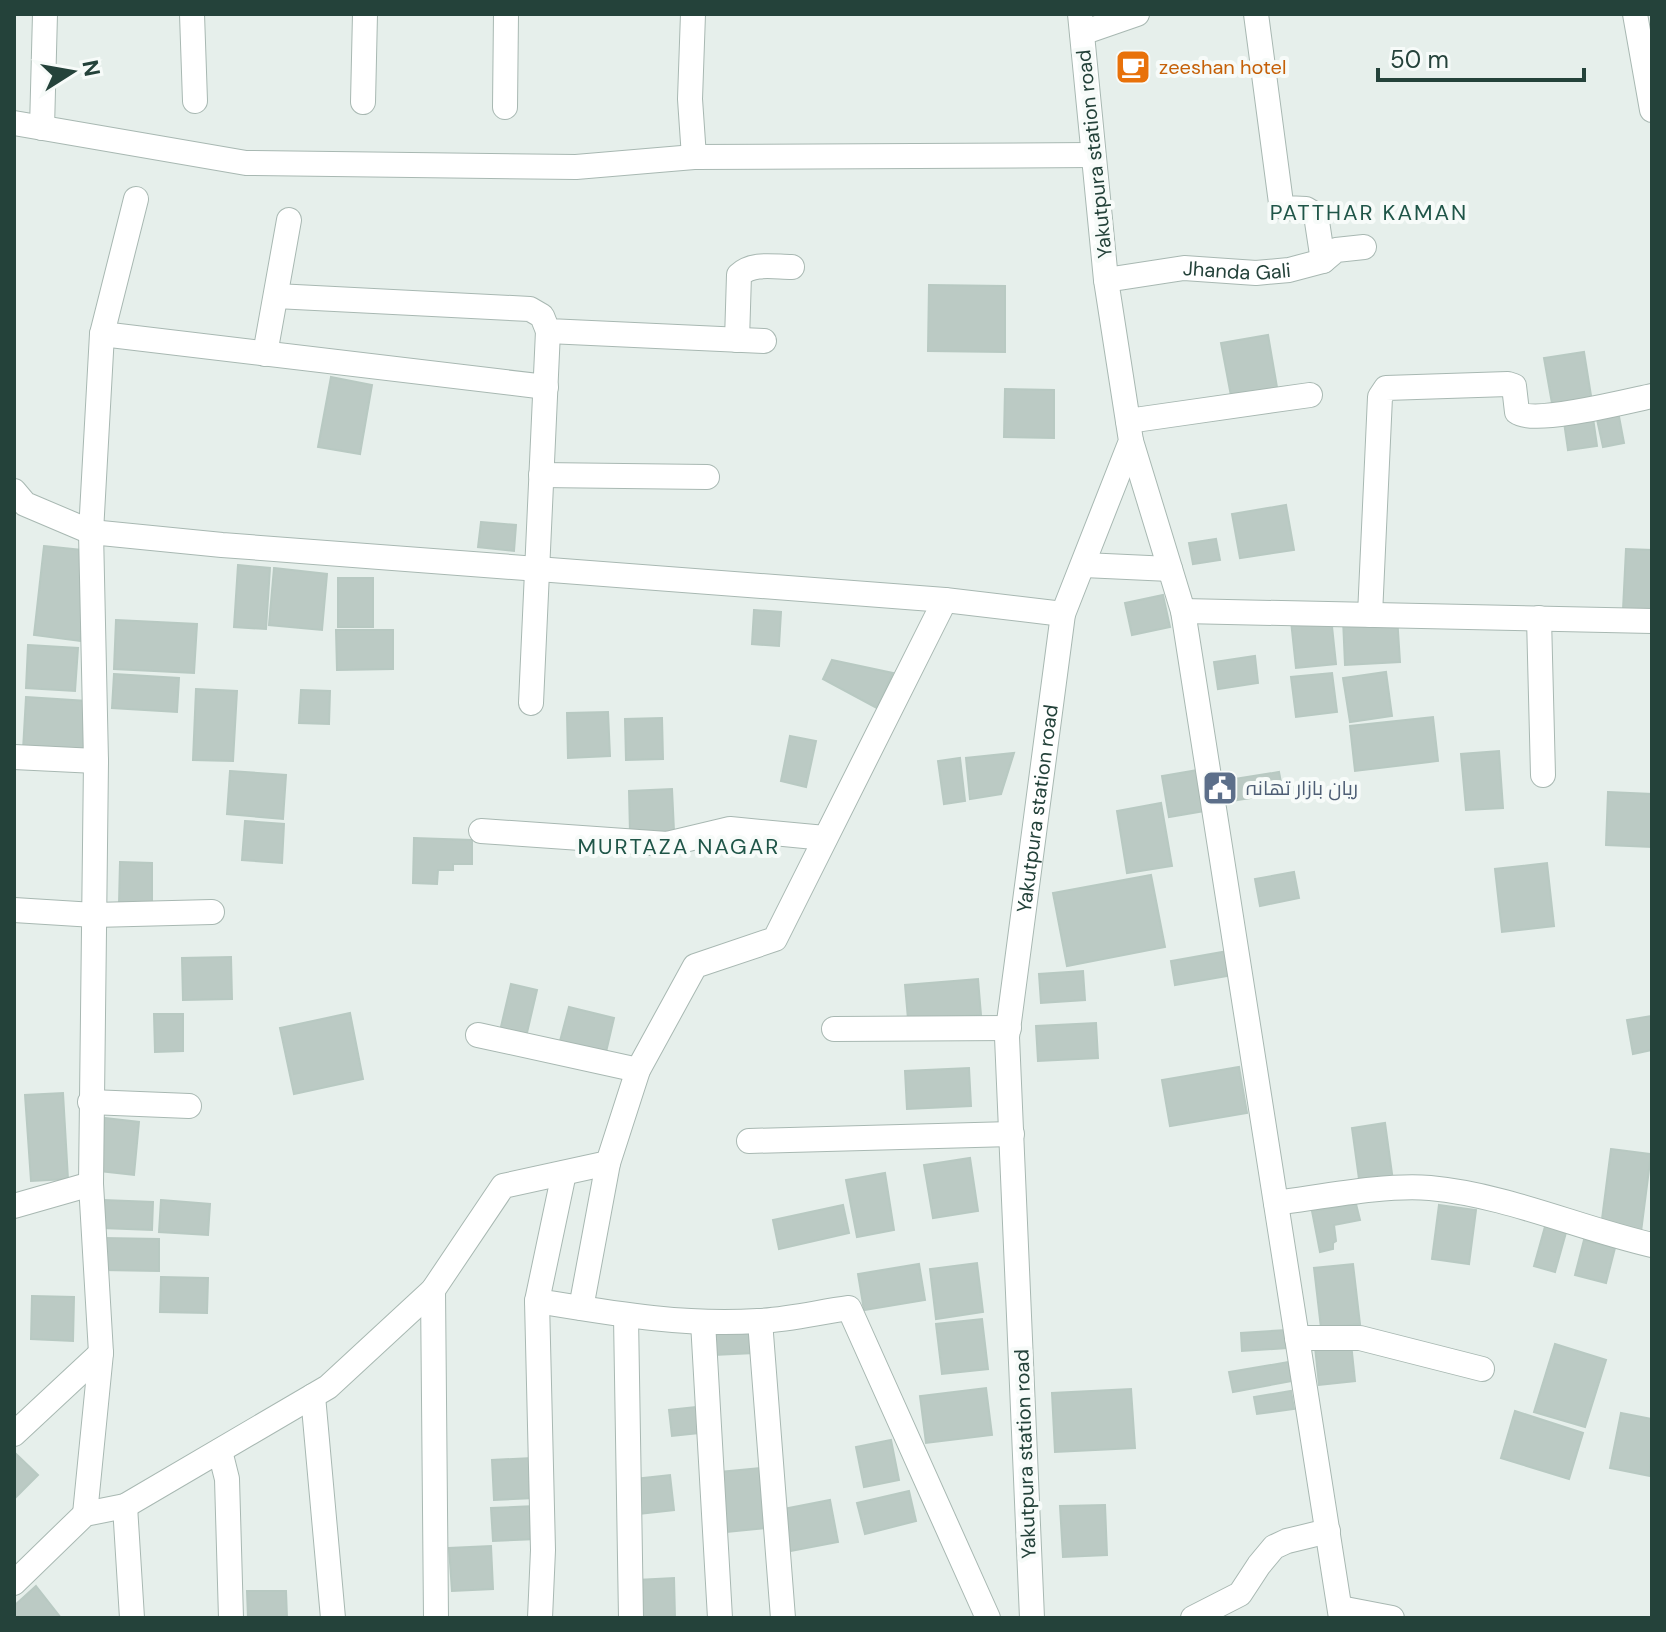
<svg xmlns="http://www.w3.org/2000/svg" width="1666" height="1632" font-family="'DM Sans',Cairo,sans-serif">
<style>
.building{fill:#bbcac4;stroke:#b8c9c2;stroke-width:2}
.lines{fill:none;stroke-linecap:round;stroke-linejoin:round}
.minor-casing{stroke:#a8b8b2;stroke-width:26}
.minor{stroke:#fff;stroke-width:24}
.labels{text-anchor:middle;dominant-baseline:central;stroke-width:8;stroke-linejoin:round;paint-order:stroke}
.food-label{font-size:20px;fill:#c56008;stroke:#f7fbf9;text-anchor:start}
.street-label{font-size:20px;fill:#24423a;stroke:#f7fbf9}
.service-label{font-size:20px;fill:#4e5e75;stroke:#f7fbf9;text-anchor:start}
.neighbourhood-label{font-size:22px;letter-spacing:2px;fill:#1f5548;stroke:#f7fbf9}
</style>
<rect width="100%" height="100%" fill="#e6efeb"/>
<g class="building">
<polygon points="929,285 1005,286 1005,352 928,351"/>
<polygon points="1268,335 1278,393 1232,401 1221,343"/>
<polygon points="1584,352 1592,402 1553,409 1544,358"/>
<polygon points="331,377 372,385 360,454 318,447"/>
<polygon points="1005,389 1054,390 1054,438 1004,437"/>
<polygon points="1617,406 1624,443 1603,447 1595,410"/>
<polygon points="1592,411 1597,446 1568,450 1563,415"/>
<polygon points="1286,505 1294,550 1240,558 1232,514"/>
<polygon points="481,522 516,525 514,551 478,547"/>
<polygon points="1216,539 1220,560 1193,564 1189,543"/>
<polygon points="44,546 91,551 80,641 34,635"/>
<polygon points="1626,549 1652,550 1652,612 1623,610"/>
<polygon points="238,565 270,568 266,629 234,627"/>
<polygon points="274,568 327,574 322,630 269,625"/>
<rect x="338" y="578" width="35" height="49"/>
<polygon points="1163,595 1170,627 1132,635 1125,603"/>
<polygon points="754,610 781,612 779,646 752,644"/>
<polygon points="1397,616 1400,662 1345,665 1343,619"/>
<polygon points="1331,617 1336,664 1296,668 1291,621"/>
<polygon points="116,620 197,624 194,673 114,669"/>
<polygon points="336,630 393,630 393,669 337,670"/>
<polygon points="28,645 78,648 75,691 26,688"/>
<polygon points="1255,656 1258,683 1218,689 1214,662"/>
<polygon points="832,660 893,673 877,708 823,679"/>
<polygon points="1386,672 1392,716 1350,722 1343,678"/>
<polygon points="1332,673 1337,712 1296,717 1291,677"/>
<polygon points="114,674 179,678 177,712 112,708"/>
<polygon points="196,689 237,691 233,761 193,760"/>
<polygon points="301,690 330,691 329,724 299,723"/>
<polygon points="26,697 87,701 84,754 23,750"/>
<polygon points="608,712 610,756 568,758 567,713"/>
<polygon points="1433,717 1438,761 1355,771 1350,726"/>
<polygon points="662,718 663,759 626,760 625,719"/>
<polygon points="790,736 816,741 806,787 781,781"/>
<polygon points="1499,751 1503,808 1466,810 1461,754"/>
<polygon points="1014,753 1001,794 970,799 966,758"/>
<polygon points="960,758 965,801 944,804 938,761"/>
<polygon points="1198,770 1205,811 1169,817 1162,776"/>
<polygon points="230,771 286,775 283,819 227,814"/>
<polygon points="1279,772 1283,793 1237,800 1234,779"/>
<polygon points="672,789 674,831 630,833 629,791"/>
<polygon points="1608,792 1652,794 1652,847 1606,845"/>
<polygon points="1161,803 1172,866 1127,873 1117,811"/>
<polygon points="245,821 284,824 282,863 242,860"/>
<polygon points="414,838 472,840 472,864 453,864 453,870 438,870 437,884 413,883"/>
<polygon points="120,862 152,863 152,904 119,904"/>
<polygon points="1547,863 1554,926 1502,932 1495,869"/>
<polygon points="1294,872 1299,898 1260,906 1255,879"/>
<polygon points="1151,875 1165,947 1067,966 1053,893"/>
<polygon points="1228,951 1233,975 1175,985 1171,961"/>
<polygon points="231,957 232,999 183,1000 182,958"/>
<polygon points="1083,971 1085,1000 1041,1003 1039,974"/>
<polygon points="978,979 981,1015 908,1019 905,985"/>
<polygon points="511,984 537,990 526,1037 500,1031"/>
<polygon points="569,1007 614,1018 606,1052 560,1041"/>
<polygon points="350,1013 363,1079 294,1094 280,1028"/>
<polygon points="154,1014 183,1014 183,1051 155,1052"/>
<polygon points="1652,1016 1652,1050 1633,1054 1627,1020"/>
<polygon points="1096,1023 1098,1058 1038,1061 1036,1026"/>
<polygon points="1239,1067 1247,1113 1170,1126 1162,1080"/>
<polygon points="969,1068 971,1106 907,1109 905,1071"/>
<polygon points="63,1093 68,1179 31,1181 25,1095"/>
<polygon points="105,1118 139,1122 134,1175 100,1171"/>
<polygon points="1385,1123 1393,1181 1360,1186 1352,1128"/>
<polygon points="1611,1149 1651,1154 1641,1232 1601,1227"/>
<polygon points="970,1158 978,1211 933,1218 924,1165"/>
<polygon points="885,1173 894,1230 857,1237 846,1180"/>
<polygon points="103,1200 153,1202 152,1230 102,1228"/>
<polygon points="161,1200 210,1204 208,1235 159,1232"/>
<polygon points="1356,1204 1360,1220 1334,1225 1336,1241 1333,1243 1333,1249 1320,1252 1312,1211"/>
<polygon points="843,1205 849,1233 779,1249 773,1220"/>
<polygon points="1439,1205 1476,1210 1469,1264 1432,1259"/>
<polygon points="1546,1223 1567,1229 1555,1272 1534,1266"/>
<polygon points="104,1238 159,1239 159,1271 103,1270"/>
<polygon points="1584,1240 1615,1248 1606,1283 1575,1275"/>
<polygon points="977,1263 983,1312 936,1319 930,1269"/>
<polygon points="919,1264 925,1300 864,1310 858,1274"/>
<polygon points="1353,1264 1360,1324 1321,1328 1314,1268"/>
<polygon points="161,1277 208,1278 207,1313 160,1312"/>
<polygon points="32,1296 74,1297 73,1341 31,1339"/>
<polygon points="982,1319 988,1369 942,1374 936,1324"/>
<polygon points="752,1326 754,1353 714,1355 712,1328"/>
<polygon points="1286,1330 1287,1348 1242,1351 1241,1333"/>
<polygon points="1351,1343 1355,1381 1319,1385 1315,1347"/>
<polygon points="1555,1344 1606,1360 1585,1427 1534,1412"/>
<polygon points="1289,1362 1292,1381 1233,1392 1229,1372"/>
<polygon points="986,1388 992,1435 926,1443 920,1396"/>
<polygon points="1131,1389 1135,1448 1055,1452 1052,1393"/>
<polygon points="1291,1391 1294,1409 1257,1414 1254,1397"/>
<polygon points="705,1406 708,1432 672,1436 669,1410"/>
<polygon points="1515,1411 1583,1433 1569,1479 1501,1458"/>
<polygon points="1621,1413 1652,1419 1650,1476 1610,1468"/>
<polygon points="891,1440 899,1480 864,1487 856,1447"/>
<polygon points="14,1452 38,1475 15,1498 14,1497"/>
<polygon points="532,1458 534,1498 494,1500 492,1460"/>
<polygon points="760,1468 767,1528 727,1532 720,1472"/>
<polygon points="670,1475 674,1510 639,1514 635,1479"/>
<polygon points="909,1491 916,1521 865,1534 857,1503"/>
<polygon points="830,1500 838,1542 785,1552 778,1510"/>
<polygon points="1105,1505 1107,1555 1063,1557 1060,1506"/>
<polygon points="535,1506 537,1539 493,1541 491,1508"/>
<polygon points="491,1546 493,1589 452,1591 449,1548"/>
<polygon points="674,1578 675,1618 639,1618 637,1580"/>
<polygon points="36,1586 61,1618 14,1618 14,1606"/>
<polygon points="247,1591 286,1591 287,1618 248,1618"/>
</g>
<g class="lines">
<defs>
<g id="minor">
<polyline points="192,14 195,101"/>
<polyline points="693,14 690,99 694,157"/>
<polyline points="1256,14 1281,203 1285,208 1306,209 1316,215 1323,261"/>
<polyline points="1635,14 1652,110"/>
<polyline points="1082,33 1137,14"/>
<polyline points="363,102 365,14"/>
<polyline points="505,107 506,14"/>
<polyline points="14,123 246,163 576,167 694,157 1093,155"/>
<polyline points="42,128 45,14"/>
<path id="s1" d="M 1106,280 L 1184,268 L 1256,273 L 1289,270 L 1323,261 L 1336,250 L 1364,247"/>
<polyline points="276,296 530,309 542,316 548,331 764,341"/>
<polyline points="102,334 546,387"/>
<path d="M 737,340 L 739,275 C 753,262 774,267 792,267"/>
<polyline points="265,354 289,220"/>
<polyline points="1128,421 1310,395"/>
<polyline points="1131,441 1183,611 1341,1618"/>
<polyline points="541,475 707,477"/>
<polyline points="14,491 25,504 91,532 222,545 945,600 1063,614"/>
<polyline points="1084,565 1170,569"/>
<polyline points="1183,611 1652,621"/>
<path d="M 1370,615 L 1380,397 L 1386,388 L 1508,384 L 1514,386 L 1517,412 C 1534,425 1628,401 1652,396"/>
<polyline points="1539,618 1543,775"/>
<polyline points="531,703 548,331"/>
<polyline points="14,757 96,761"/>
<polyline points="481,831 667,844 730,829 825,838"/>
<polyline points="14,910 94,915 212,912"/>
<polyline points="834,1029 1009,1028"/>
<polyline points="478,1035 638,1070"/>
<polyline points="90,1102 189,1106"/>
<polyline points="749,1141 1012,1134"/>
<path d="M 1276,1203 C 1322,1197 1386,1184 1430,1188 C 1506,1195 1578,1228 1652,1245"/>
<polyline points="14,1206 91,1184"/>
<polyline points="433,1290 436,1618"/>
<path d="M 537,1301 C 611,1313 682,1326 758,1321 C 788,1320 819,1312 849,1308 L 988,1618"/>
<polyline points="581,1308 608,1163"/>
<polyline points="626,1317 631,1618"/>
<polyline points="760,1321 783,1618"/>
<polyline points="703,1322 720,1618"/>
<polyline points="1297,1338 1360,1338 1482,1369"/>
<polyline points="313,1396 333,1618"/>
<polyline points="14,1434 101,1353"/>
<polyline points="220,1451 227,1479 231,1618"/>
<polyline points="125,1506 132,1618"/>
<polyline points="85,1514 101,1353 91,1184 96,761 91,532 102,334 136,199"/>
<polyline points="14,1583 85,1514 125,1506 328,1387 433,1290 503,1186 608,1163 638,1070 695,966 775,939 945,600"/>
<polyline points="1340,1608 1392,1618"/>
<polyline points="540,1618 543,1550 537,1301 564,1173"/>
<path id="s2" d="M 1032,1618 L 1007,1037 L 1063,614 L 1131,441 L 1106,280 L 1080,14"/>
<polyline points="1193,1618 1240,1594 1259,1565 1274,1547 1287,1541 1328,1531"/>
</g>
</defs>
<use href="#minor" class="minor-casing"/>
<use href="#minor" class="minor"/>
</g>
<defs>
<symbol id="cafe-square" viewBox="-11 -11 22 22"><rect x="-9" y="-9" width="18" height="18" rx="4" fill="#e8710a" stroke="#f7fbf9"/><path d="M-5.5-4.5H6V0H3Q3 3.5 0 3.5H-2.5Q-5.5 3.5-5.5 0ZM3-3.2v2h1.7v-2ZM-6 4.5H4V6H-6Z" fill="#fff"/></symbol>
<symbol id="civic-square" viewBox="-11 -11 22 22"><rect x="-9" y="-9" width="18" height="18" rx="4" fill="#5c6f8a" stroke="#f7fbf9"/><path d="M-.6-6.5H3V-4.5H.6V-3L4-1V1h2V6H-6V1h2V-1L-.6-3ZM-1.2 2.5V6h2.4V2.5Z" fill="#fff"/></symbol>
</defs>
<g fill-rule="evenodd">
<use href="#cafe-square" x="1113" y="47" width="40" height="40"/>
<use href="#civic-square" x="1200" y="768" width="40" height="40"/>
</g>
<g class="labels">
<g class="food-label">
<text x="1159" y="67">zeeshan hotel</text>
</g>
<g class="street-label">
<text transform="translate(1094 154) rotate(-96)">Yakutpura station road</text>
<text stroke="none"><textPath href="#s1" startOffset="132">Jhanda Gali</textPath></text>
<text stroke="none"><textPath href="#s2" startOffset="812">Yakutpura station road</textPath></text>
<text transform="translate(1025 1454) rotate(-92)">Yakutpura station road</text>
</g>
<g class="service-label">
<text x="1246" y="788">ریان بازار تھانہ</text>
</g>
<g class="neighbourhood-label">
<text x="1369" y="212">PATTHAR KAMAN</text>
<text x="679" y="846">MURTAZA NAGAR</text>
</g>
</g>
<rect width="1666" height="1632" fill="none" stroke="#24423a" stroke-width="32"/>
<g transform="translate(72 72) rotate(79)" stroke="#f7fbf9" stroke-width="6" paint-order="stroke">
<path d="M0-6L14 30L0 20L-14 30Z" fill="#24423a"/>
<text y="-12" font-size="22" font-weight="bold" text-anchor="middle" fill="#24423a">N</text>
</g>
<path d="M1378 68v12h206v-12" fill="none" stroke="#24423a" stroke-width="4"/>
<text x="1390" y="68" font-size="24" fill="#24423a" stroke="#f7fbf9" stroke-width="6" paint-order="stroke">50 m</text>
</svg>
